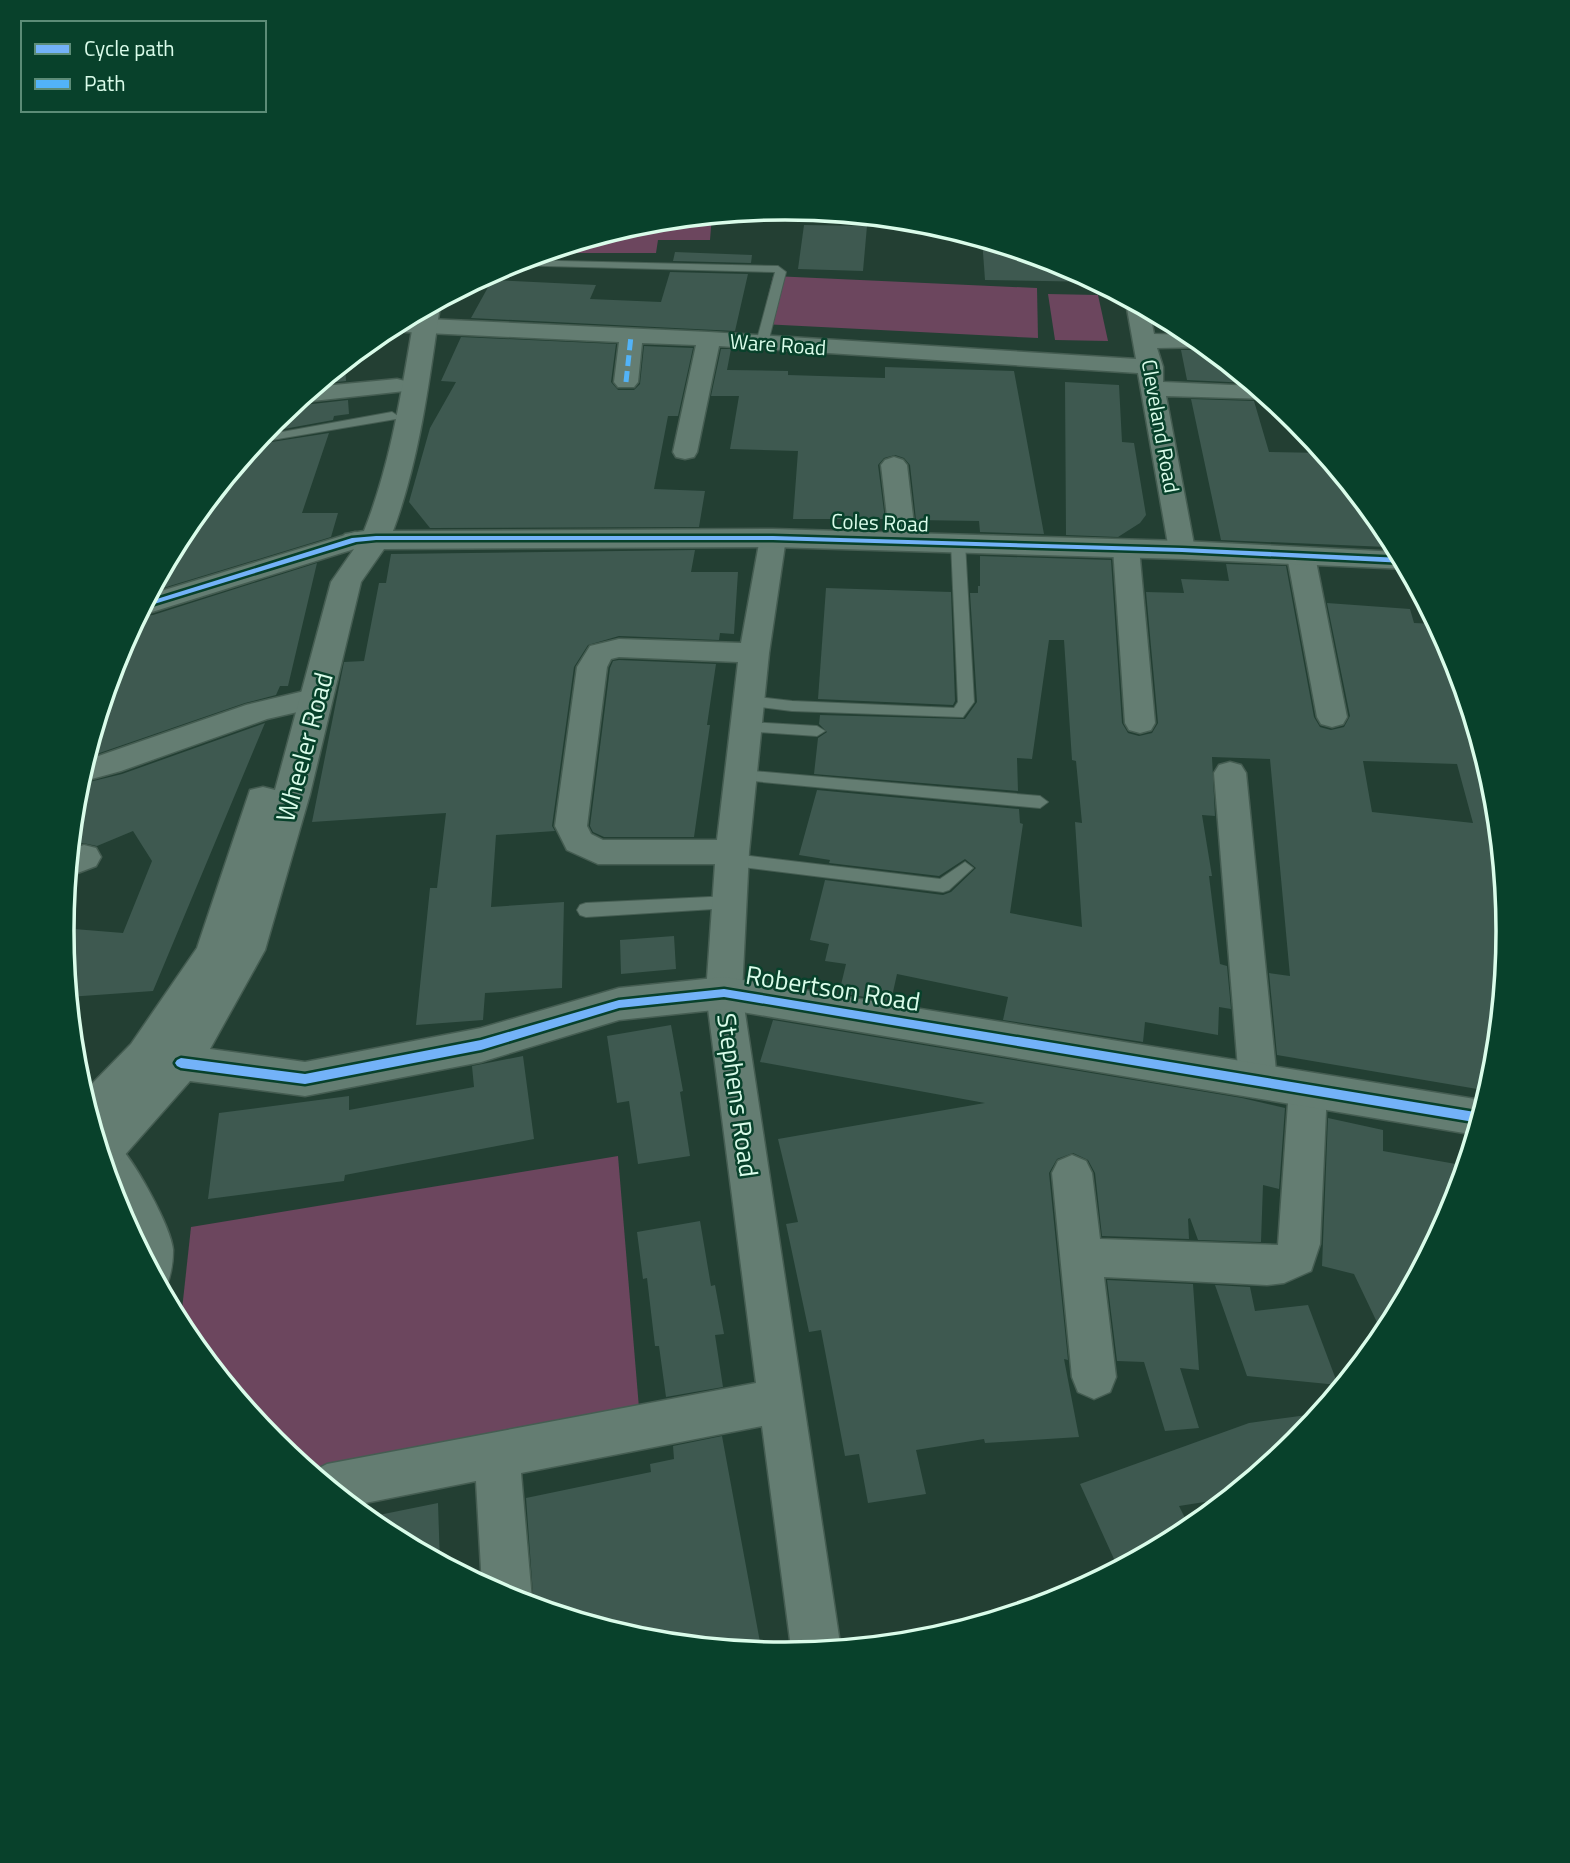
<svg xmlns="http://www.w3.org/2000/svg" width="1570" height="1863" font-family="'Titillium Web',sans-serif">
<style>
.green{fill:#6c465e}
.building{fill:#3e5950;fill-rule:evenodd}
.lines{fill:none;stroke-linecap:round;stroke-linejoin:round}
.lane-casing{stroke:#455d52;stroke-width:2}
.street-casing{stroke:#455d52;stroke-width:3}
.secondary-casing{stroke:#455d52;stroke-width:3}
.lane{fill:#647d72;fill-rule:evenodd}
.street{fill:#647d72;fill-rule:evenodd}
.secondary{fill:#647d72;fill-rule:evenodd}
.quiet{stroke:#52b3f8;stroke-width:5;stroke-dasharray:11 5;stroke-linecap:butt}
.cycleway-casing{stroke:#08412b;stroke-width:5}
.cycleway{fill:#73b2f8;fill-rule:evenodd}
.labels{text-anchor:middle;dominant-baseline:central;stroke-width:5;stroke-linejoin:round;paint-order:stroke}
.far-street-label{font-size:21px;fill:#dafcea;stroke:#08412b}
.street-label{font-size:26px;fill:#dafcea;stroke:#08412b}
.rim{fill:none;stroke:#dafcea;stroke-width:3.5}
</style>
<rect width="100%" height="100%" fill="#233f33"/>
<g class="green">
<polygon points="712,215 710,240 658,240 656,253 539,253 644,222"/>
<polygon points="773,276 1037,288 1038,338 761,324"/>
<polygon points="1048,294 1098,295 1108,341 1055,340"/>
<polygon points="618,1156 640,1420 314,1477 273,1443 180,1328 191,1227"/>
</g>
<g class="building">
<polygon points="804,225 867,226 863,271 798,269"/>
<polygon points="982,239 1062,263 1098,282 985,280"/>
<polygon points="675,252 752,255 751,263 673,261"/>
<polygon points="670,272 748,274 735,331 471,318 492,280 596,285 590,299 661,302"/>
<polygon points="461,337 616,344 611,382 618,390 634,390 640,384 644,346 693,348 678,416 668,416 654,489 705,491 699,527 430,528 409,502 430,428 456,382 441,381"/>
<polygon points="721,349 731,349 727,370 788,371 788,375 885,378 885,367 1014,371 1044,534 980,532 979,521 916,520 910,465 904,458 895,455 884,458 878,465 885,519 793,519 798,451 730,449 739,396 711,396"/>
<polygon points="1181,350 1211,350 1249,383 1187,380"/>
<polygon points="345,361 346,381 317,384"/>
<polygon points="1065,382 1119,385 1122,442 1134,443 1146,515 1140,523 1118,537 1066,535"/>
<polygon points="1191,399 1254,401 1269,452 1324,453 1353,488 1360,505 1365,505 1370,517 1377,518 1387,547 1221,540"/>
<polygon points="348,400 349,414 334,416 333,420 262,433 295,402 303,405"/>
<polygon points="329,433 302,513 338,513 331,537 150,592 183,529 252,445"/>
<polygon points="695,550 691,572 738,572 734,634 720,633 719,640 619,636 588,645 574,667 552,826 555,831 496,835 491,907 564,902 562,988 485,993 483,1020 416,1025 430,888 437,888 446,813 312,822 344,662 364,661 379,583 386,583 391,554"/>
<path d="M 980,556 L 1111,560 L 1122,723 L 1128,733 L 1139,736 L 1152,733 L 1158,723 L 1146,592 L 1184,593 L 1181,579 L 1229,581 L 1226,564 L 1286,566 L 1314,717 L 1320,727 L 1331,730 L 1344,727 L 1350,716 L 1327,603 L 1410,609 L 1414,623 L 1437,624 L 1454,655 L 1495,791 L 1509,932 L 1495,1073 L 1489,1091 L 1277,1055 L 1269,973 L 1290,976 L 1270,759 L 1212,757 L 1215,816 L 1202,815 L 1212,876 L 1209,876 L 1220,964 L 1227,966 L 1231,1009 L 1219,1007 L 1218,1035 L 1145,1022 L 1143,1042 L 1003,1020 L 1008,997 L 897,974 L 891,1001 L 839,993 L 846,964 L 825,961 L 829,944 L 810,940 L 825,880 L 943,895 L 951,892 L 976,868 L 965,859 L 939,876 L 829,863 L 830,860 L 799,855 L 817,790 L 1019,809 L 1020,823 L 1023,824 L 1010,913 L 1082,927 L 1075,822 L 1082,823 L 1076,761 L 1072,760 L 1064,640 L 1049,640 L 1032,759 L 1017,758 L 1018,791 L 814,774 L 818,738 L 827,732 L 819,724 L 820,715 L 965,719 L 977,702 L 970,593 L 978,593 L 978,586 L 980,586 ZM 1363,761 L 1457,764 L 1473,823 L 1372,812 Z"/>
<polygon points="317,563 288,686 280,686 276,695 245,703 85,758 116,654 137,616 153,615"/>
<polygon points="826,588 951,592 955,701 953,705 818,699"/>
<polygon points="619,660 716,664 707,725 710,725 694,837 604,837 593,832 590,826 610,668 613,661"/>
<polygon points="265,723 153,991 68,997 62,928 123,933 152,861 133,831 97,846 83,843 70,847 77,785 122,774"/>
<polygon points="674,936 676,969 621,974 620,940"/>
<polygon points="773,1020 1242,1098 1285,1108 1279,1189 1263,1185 1261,1242 1198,1240 1190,1218 1188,1219 1189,1239 1102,1236 1095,1173 1088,1160 1073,1153 1057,1159 1049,1173 1068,1360 1064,1359 1079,1437 985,1443 984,1439 916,1450 926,1494 868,1503 859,1454 845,1456 821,1330 809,1332 786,1224 798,1222 778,1139 985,1103 760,1062"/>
<polygon points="671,1025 683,1091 680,1092 690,1156 638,1164 629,1101 617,1103 607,1036"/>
<polygon points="523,1056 534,1139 345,1175 344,1181 208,1199 219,1113 349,1096 349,1110 474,1087 472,1066"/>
<polygon points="1328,1118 1383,1130 1383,1151 1467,1166 1453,1209 1384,1337 1354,1274 1322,1266"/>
<polygon points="700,1221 711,1286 715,1285 724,1334 715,1335 723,1387 666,1397 659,1346 655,1346 647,1278 643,1279 637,1232"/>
<polygon points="1107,1280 1193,1284 1199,1370 1180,1368 1199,1428 1165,1431 1144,1362 1117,1361"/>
<polygon points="1215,1285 1250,1287 1255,1311 1308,1305 1338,1385 1247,1376"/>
<polygon points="1322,1413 1296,1444 1230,1498 1179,1506 1187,1522 1166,1530 1170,1542 1119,1570 1080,1484 1249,1423"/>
<polygon points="722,1436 762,1653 643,1641 534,1608 526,1498 651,1472 650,1464 674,1459 673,1446"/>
<polygon points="438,1503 440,1564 383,1533 364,1518"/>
</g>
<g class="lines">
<defs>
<g id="lane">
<polygon points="517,260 778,266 786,272 768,343 762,346 756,343 775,272 504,265"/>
<polygon points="392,412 398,416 396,419 254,443 260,436"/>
<polygon points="958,539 965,543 974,702 963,717 792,711 745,705 742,701 750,696 792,701 954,708 958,702 951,543"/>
<polygon points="747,722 817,726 825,731 817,736 742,731 739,727 742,723"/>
<polygon points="742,770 1040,796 1048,802 1040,808 742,780 734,775"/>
<polygon points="734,854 940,879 965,862 973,868 949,890 943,892 734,866 726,860"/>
<polygon points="730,896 736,897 739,902 736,907 730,908 586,917 580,915 577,910 580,905 586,903"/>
</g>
<g id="street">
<polygon points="1129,299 1149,309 1154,334 1194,335 1208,347 1157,348 1163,367 1163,382 1255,386 1271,399 1166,396 1195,550 1192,556 1182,558 1172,556 1169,550 1138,373 719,346 697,452 694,457 685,459 676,457 673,452 696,345 642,343 638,382 634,387 618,387 614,382 619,342 406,332 398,330 395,325 406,318 709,332 1136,359 1126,303"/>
<polygon points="397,379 405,381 409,386 405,391 303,402 297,401 313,387"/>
<polygon points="894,457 903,460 907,465 916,542 912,548 903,550 894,548 890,542 881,465 885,460"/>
<path d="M 773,530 L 782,532 L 786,538 L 769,653 L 749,852 L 742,993 L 841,1650 L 792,1655 L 762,1426 L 521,1473 L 532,1600 L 529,1606 L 508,1600 L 482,1586 L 476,1481 L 350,1506 L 309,1473 L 327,1464 L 756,1383 L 706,993 L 715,864 L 598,864 L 567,850 L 555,826 L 577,667 L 590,646 L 619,639 L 741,643 L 760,538 L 764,532 ZM 619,657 L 738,662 L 717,840 L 603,840 L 591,834 L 587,826 L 607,667 L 611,659 Z"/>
<polygon points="355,532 364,534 368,540 364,546 152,612 138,614 148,595"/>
<polygon points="1126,540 1136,542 1139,548 1155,723 1151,730 1140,733 1129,730 1125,723 1113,548 1116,542"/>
<polygon points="1301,548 1311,550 1315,556 1347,717 1343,724 1332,727 1321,724 1317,717 1287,556 1291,550"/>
<polygon points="317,688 328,691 332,698 328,705 267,719 121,771 77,783 84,761 246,705"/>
<polygon points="1230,762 1241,765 1246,773 1277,1081 1271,1092 1258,1097 1245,1092 1239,1081 1214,773 1219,765"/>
<polygon points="84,845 96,848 101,857 96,866 67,877 69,850"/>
<polygon points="1308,1073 1322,1078 1327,1089 1320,1244 1311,1271 1284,1283 1267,1285 1104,1277 1116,1377 1110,1392 1094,1399 1078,1392 1072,1377 1052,1173 1058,1161 1072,1155 1086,1161 1092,1173 1100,1239 1278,1245 1289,1089 1294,1078"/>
<path d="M 100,1136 C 105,1137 111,1139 115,1142 C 133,1157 171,1227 173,1250 C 173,1264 171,1275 166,1287 L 160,1289 L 116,1208 L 95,1138 Z"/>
</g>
<path id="secondary" d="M 437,301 L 440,306 C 429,382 420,458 393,531 L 773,529 L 1182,541 L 1399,552 L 1408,569 L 1182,559 L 773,547 L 384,549 L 361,582 L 310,794 L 265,950 L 210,1049 L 305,1062 L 481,1028 L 619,988 L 724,977 L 1481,1100 L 1486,1102 L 1476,1135 L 724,1009 L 619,1020 L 481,1062 L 305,1096 L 190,1081 L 115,1166 L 105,1170 L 82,1094 L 131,1044 L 197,948 L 250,790 L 263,787 L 275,790 L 331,582 L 354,549 L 345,546 L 340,540 L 345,534 L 364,531 C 392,461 402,387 415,313 Z"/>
</defs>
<use href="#lane" class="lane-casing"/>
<use href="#street" class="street-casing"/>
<use href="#secondary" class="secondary-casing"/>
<use href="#lane" class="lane"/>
<use href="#street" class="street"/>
<use href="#secondary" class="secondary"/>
<polyline class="quiet" points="626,382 631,336"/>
<defs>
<g id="cycleway">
<polygon points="376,536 773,536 1182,548 1402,558 1405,563 1182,552 773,540 376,540 356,542 141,608 144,603 352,538"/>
<polygon points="724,989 1481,1113 1482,1114 1480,1123 724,997 619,1008 481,1050 305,1084 181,1068 177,1066 175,1063 177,1060 181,1058 305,1074 481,1040 619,1000"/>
</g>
</defs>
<use href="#cycleway" class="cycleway-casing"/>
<use href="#cycleway" class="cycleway"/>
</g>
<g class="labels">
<g class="far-street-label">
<text transform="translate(778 344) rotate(4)">Ware Road</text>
<text transform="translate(1161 426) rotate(80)">Cleveland Road</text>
<text transform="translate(880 522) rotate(2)">Coles Road</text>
</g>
<g class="street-label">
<text transform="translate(304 747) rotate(-75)">Wheeler Road</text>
<text transform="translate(833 988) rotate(9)">Robertson Road</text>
<text transform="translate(738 1095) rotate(82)">Stephens Road</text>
</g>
</g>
<path d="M0 0H1570V1863H0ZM74 931a711 711 0 1 1 1422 0a711 711 0 1 1-1422 0Z" fill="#08412b" fill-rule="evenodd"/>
<path class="rim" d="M74 931a711 711 0 1 1 1422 0a711 711 0 1 1-1422 0Z"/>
<rect x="21" y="21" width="245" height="91" fill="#08412b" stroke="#5c8c77" stroke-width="2"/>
<rect x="35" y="44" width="35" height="10" fill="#73b2f8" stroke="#5c8c77" stroke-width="2"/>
<text x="84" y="56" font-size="21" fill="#dafcea">Cycle path</text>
<rect x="35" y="79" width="35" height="10" fill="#52b3f8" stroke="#5c8c77" stroke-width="2"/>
<text x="84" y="91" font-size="21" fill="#dafcea">Path</text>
</svg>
